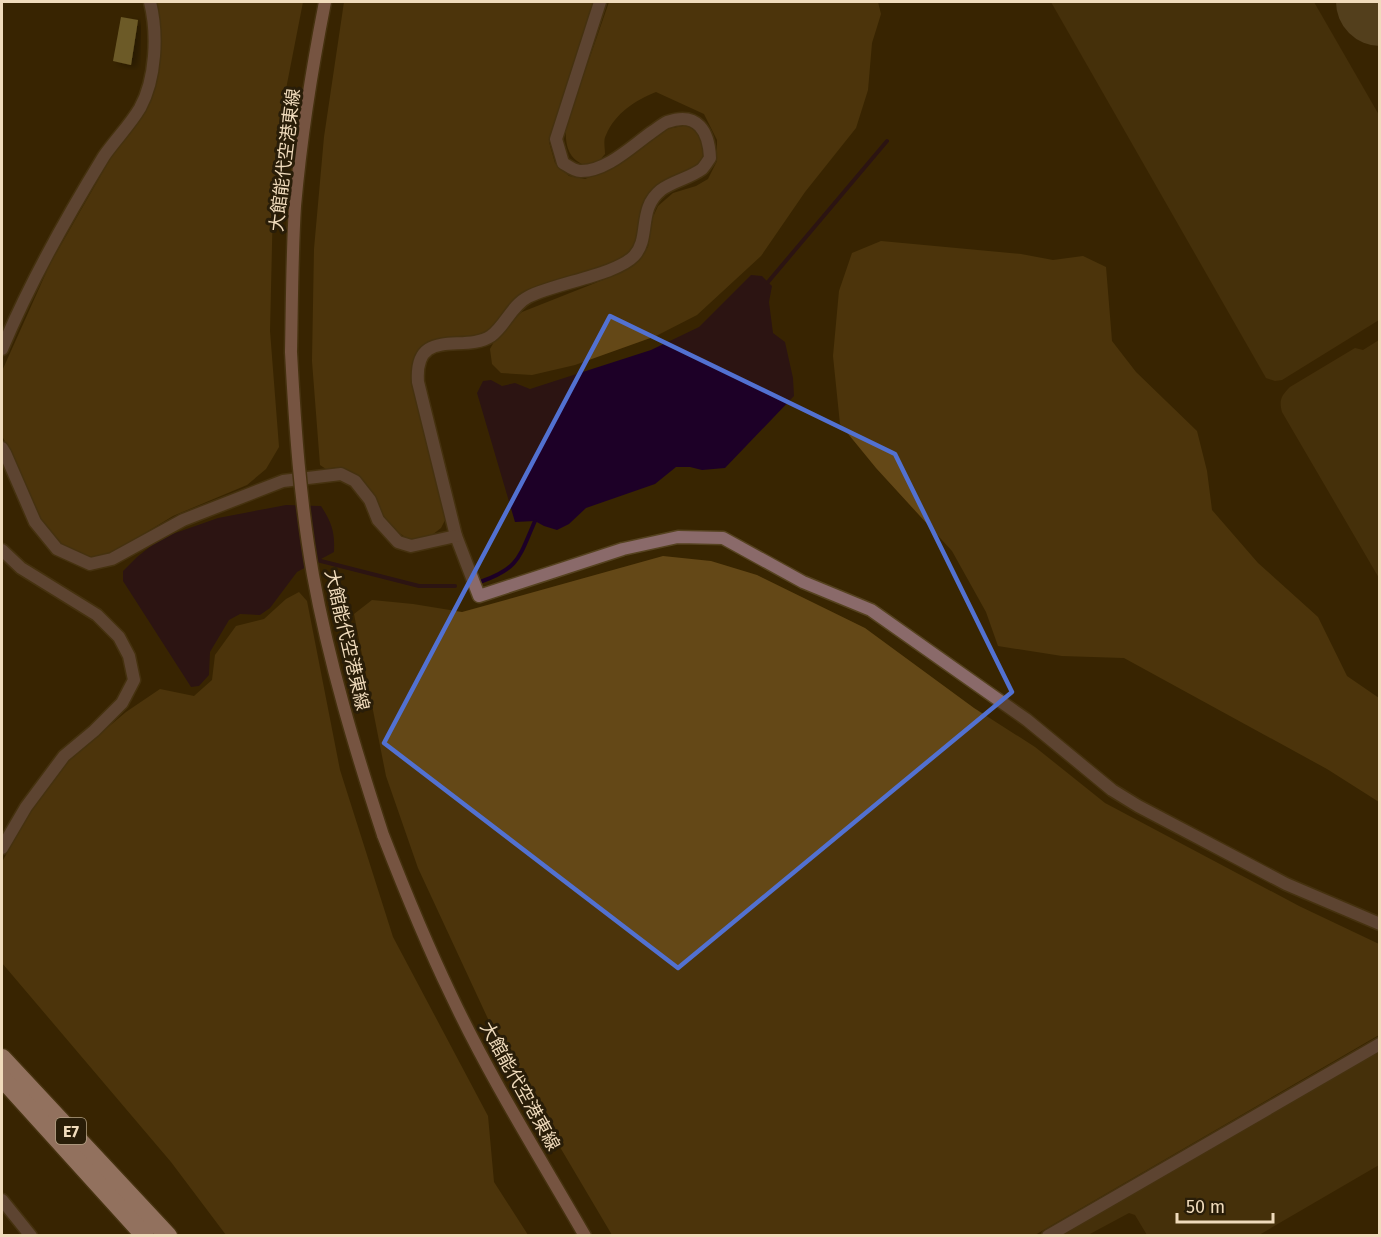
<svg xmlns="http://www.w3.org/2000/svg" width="1381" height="1237" font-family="'Fira Sans','Noto Sans JP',sans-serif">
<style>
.green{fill:#563e14}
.forest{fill:#644817}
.water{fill:#1d0027}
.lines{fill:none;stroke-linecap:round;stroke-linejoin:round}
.stream{stroke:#1d0027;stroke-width:4}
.runway{stroke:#735f3d;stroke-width:86}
.building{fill:#aa9c56;filter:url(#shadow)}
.street-casing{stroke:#55421f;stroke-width:15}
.secondary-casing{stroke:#55421f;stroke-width:15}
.highway-casing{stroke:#55421f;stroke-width:21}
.street{stroke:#8a6a6a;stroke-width:12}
.secondary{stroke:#c28e8f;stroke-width:12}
.highway{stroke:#ffcece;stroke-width:18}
.secondary-bridge-casing{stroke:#55421f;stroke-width:15;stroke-linecap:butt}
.secondary-bridge{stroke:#c28e8f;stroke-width:12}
.marked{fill:none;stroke:#5271d1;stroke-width:4.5;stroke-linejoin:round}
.labels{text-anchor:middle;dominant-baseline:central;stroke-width:6;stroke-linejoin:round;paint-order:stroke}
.shield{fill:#291d08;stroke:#b4a286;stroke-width:1.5}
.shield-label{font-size:16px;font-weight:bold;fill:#f0dbbc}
.street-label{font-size:18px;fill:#f0dbbc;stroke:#291d08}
</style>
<defs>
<filter id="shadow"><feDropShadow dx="5.5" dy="3.5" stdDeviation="3" flood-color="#0009"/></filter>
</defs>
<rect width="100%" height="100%" fill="#382501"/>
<g class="green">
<polygon points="1051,2 1314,2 1379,115 1379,320 1282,380 1275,381 1266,378"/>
<path d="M 1379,340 L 1379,578 L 1282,412 C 1279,400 1281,396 1290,387 L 1355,348 L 1363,350 Z"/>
<polygon points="1379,1050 1379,1165 1259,1235 1147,1235 1135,1215 1129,1213 1088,1235 1059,1236"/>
</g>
<g class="forest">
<polygon points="156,2 303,2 286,89 273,202 270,331 279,447 266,469 247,485 173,516 112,553 89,557 61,545 40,522 17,464 2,436 2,371 50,264 117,147 146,110 160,64 160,21"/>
<path d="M 344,2 L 593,2 L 549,142 L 555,163 L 569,176 L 585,179 L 600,173 L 667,129 L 688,125 C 703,137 705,142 703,161 C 690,172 666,178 656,189 C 651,194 643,205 641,211 C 635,226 641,243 628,254 C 609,271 551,281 526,293 C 510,300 501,322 487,332 C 456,352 432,320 412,368 L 446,518 L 441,528 L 428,538 L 410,540 L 396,531 L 381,515 L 356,477 L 338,467 L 326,469 L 320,465 L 312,361 L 314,249 L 324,137 Z"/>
<path d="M 609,2 L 878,2 L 881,14 L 872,43 L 868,90 L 856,128 L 805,192 L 761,256 L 697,315 L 656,336 L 575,365 L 532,375 L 501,373 L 492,364 L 490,349 L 500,331 L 522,312 L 623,272 L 638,260 L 648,247 L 653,217 L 658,206 L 673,193 L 696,186 L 708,179 L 717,161 L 717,140 L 704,114 L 656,92 C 636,100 615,113 606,135 C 603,140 605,148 605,154 L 599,161 L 584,165 C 567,158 565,143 566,126 Z"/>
<polygon points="881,241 1021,254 1053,260 1083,256 1106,267 1112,341 1136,372 1197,431 1207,471 1212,510 1258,563 1318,617 1347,676 1379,698 1379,802 1327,769 1124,658 1062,656 998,646 986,612 952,551 876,468 840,424 833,356 839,291 852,253"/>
<polygon points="663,556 711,561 757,575 865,628 974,708 1035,747 1105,803 1299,906 1379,944 1379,1035 1035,1235 612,1235 502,1049 418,868 386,776 354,614 372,600 413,604 462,612"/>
<polygon points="299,592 307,601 340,770 393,937 488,1116 494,1182 528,1235 226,1235 171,1162 2,963 2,862 35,802 68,761 126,712 160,689 194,696 212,680 215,655 236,626 264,619 286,599"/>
</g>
<g class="water">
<polygon points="751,275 762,276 772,286 769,302 773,333 785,342 793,378 794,396 725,468 702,470 690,467 676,467 655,484 586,508 569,524 557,530 544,526 535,521 515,522 477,393 483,381 491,380 502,386 515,383 530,389 651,350 699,327"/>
<path d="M 286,505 L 321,506 C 332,523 335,532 334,552 L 297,572 L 270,608 L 260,615 L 240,614 L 229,620 L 210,652 L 209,675 L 199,686 L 191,687 L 123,581 L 123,571 L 137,557 L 161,538 L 218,518 Z"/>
</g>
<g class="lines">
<g class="stream">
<polyline points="768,282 887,141"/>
<polyline points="317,560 419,586 455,586"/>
<path d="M 480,582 C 520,568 519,557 535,521"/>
</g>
<polyline class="runway" points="1379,2 1380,3"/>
</g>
<polygon class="building" points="121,17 138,20 131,65 113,61"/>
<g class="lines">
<defs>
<g id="street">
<path d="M 600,2 L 556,139 L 563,163 C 568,166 574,171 580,171 C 606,172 632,146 652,132 C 657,129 662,124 667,122 C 698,111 709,132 710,158 C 708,161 705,166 702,169 C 690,178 673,181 661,190 C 637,209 651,238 634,256 C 616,275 555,283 528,297 C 512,305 505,326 491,336 C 464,354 414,325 418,382 L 456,536 L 479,596 L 623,549 L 678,537 L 723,538 L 803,582 L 871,610 L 1027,720 L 1112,790 L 1138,806 L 1286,884 L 1380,924"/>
<path d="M 2,349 C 30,282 66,218 104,156 C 115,140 130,125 140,108 C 156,79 158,34 150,2"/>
<polyline points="2,448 5,453 35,522 57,549 90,564 112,559 183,520 283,481 341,474 355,481 370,500 378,520 398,542 411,546 456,536"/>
<polyline points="2,550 21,568 97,615 119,637 129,656 134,680 122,703 94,731 64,756 26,807 2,848"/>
<polyline points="2,1200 31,1236"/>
<polyline points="1048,1236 1380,1044"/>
</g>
<g id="secondary">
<path d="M 291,352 C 292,303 292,254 295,206 C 301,138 312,68 325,2"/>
<path d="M 383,835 C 404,889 426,943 451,995 C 490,1078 539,1156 585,1236"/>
</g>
<g id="highway">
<polyline points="2,1058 168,1236"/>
<polyline points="2,1078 145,1236"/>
</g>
</defs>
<use href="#street" class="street-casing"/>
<use href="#secondary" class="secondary-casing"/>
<use href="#highway" class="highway-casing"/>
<use href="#street" class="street"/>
<use href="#secondary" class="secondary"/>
<use href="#highway" class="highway"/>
<defs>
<path id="secondary-bridge" d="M 291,352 C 295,427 300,501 313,575 C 329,663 355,749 383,835"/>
</defs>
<use href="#secondary-bridge" class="secondary-bridge-casing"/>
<use href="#secondary-bridge" class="secondary-bridge"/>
</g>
<path d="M0 0H1381V1237H0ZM 610,316 L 895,454 L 1012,692 L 678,968 L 384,743 Z" fill="#382501" fill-opacity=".55" fill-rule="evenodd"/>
<path class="marked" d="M 610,316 L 895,454 L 1012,692 L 678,968 L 384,743 Z"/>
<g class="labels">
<rect class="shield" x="56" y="1118" width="30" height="26" rx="4.5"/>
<g class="shield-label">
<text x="71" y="1131">E7</text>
</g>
<g class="street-label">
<text transform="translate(285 160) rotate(-83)">大館能代空港東線</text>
<text transform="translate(347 640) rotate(77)">大館能代空港東線</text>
<text transform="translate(520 1086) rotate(61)">大館能代空港東線</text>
</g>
</g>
<rect width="1381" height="1237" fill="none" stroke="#f0dbbc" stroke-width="6"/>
<path d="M1177 1213v9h96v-9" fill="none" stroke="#f0dbbc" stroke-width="3"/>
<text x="1186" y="1213" font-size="18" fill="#f0dbbc" stroke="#291d08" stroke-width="4.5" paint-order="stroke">50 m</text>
</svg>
